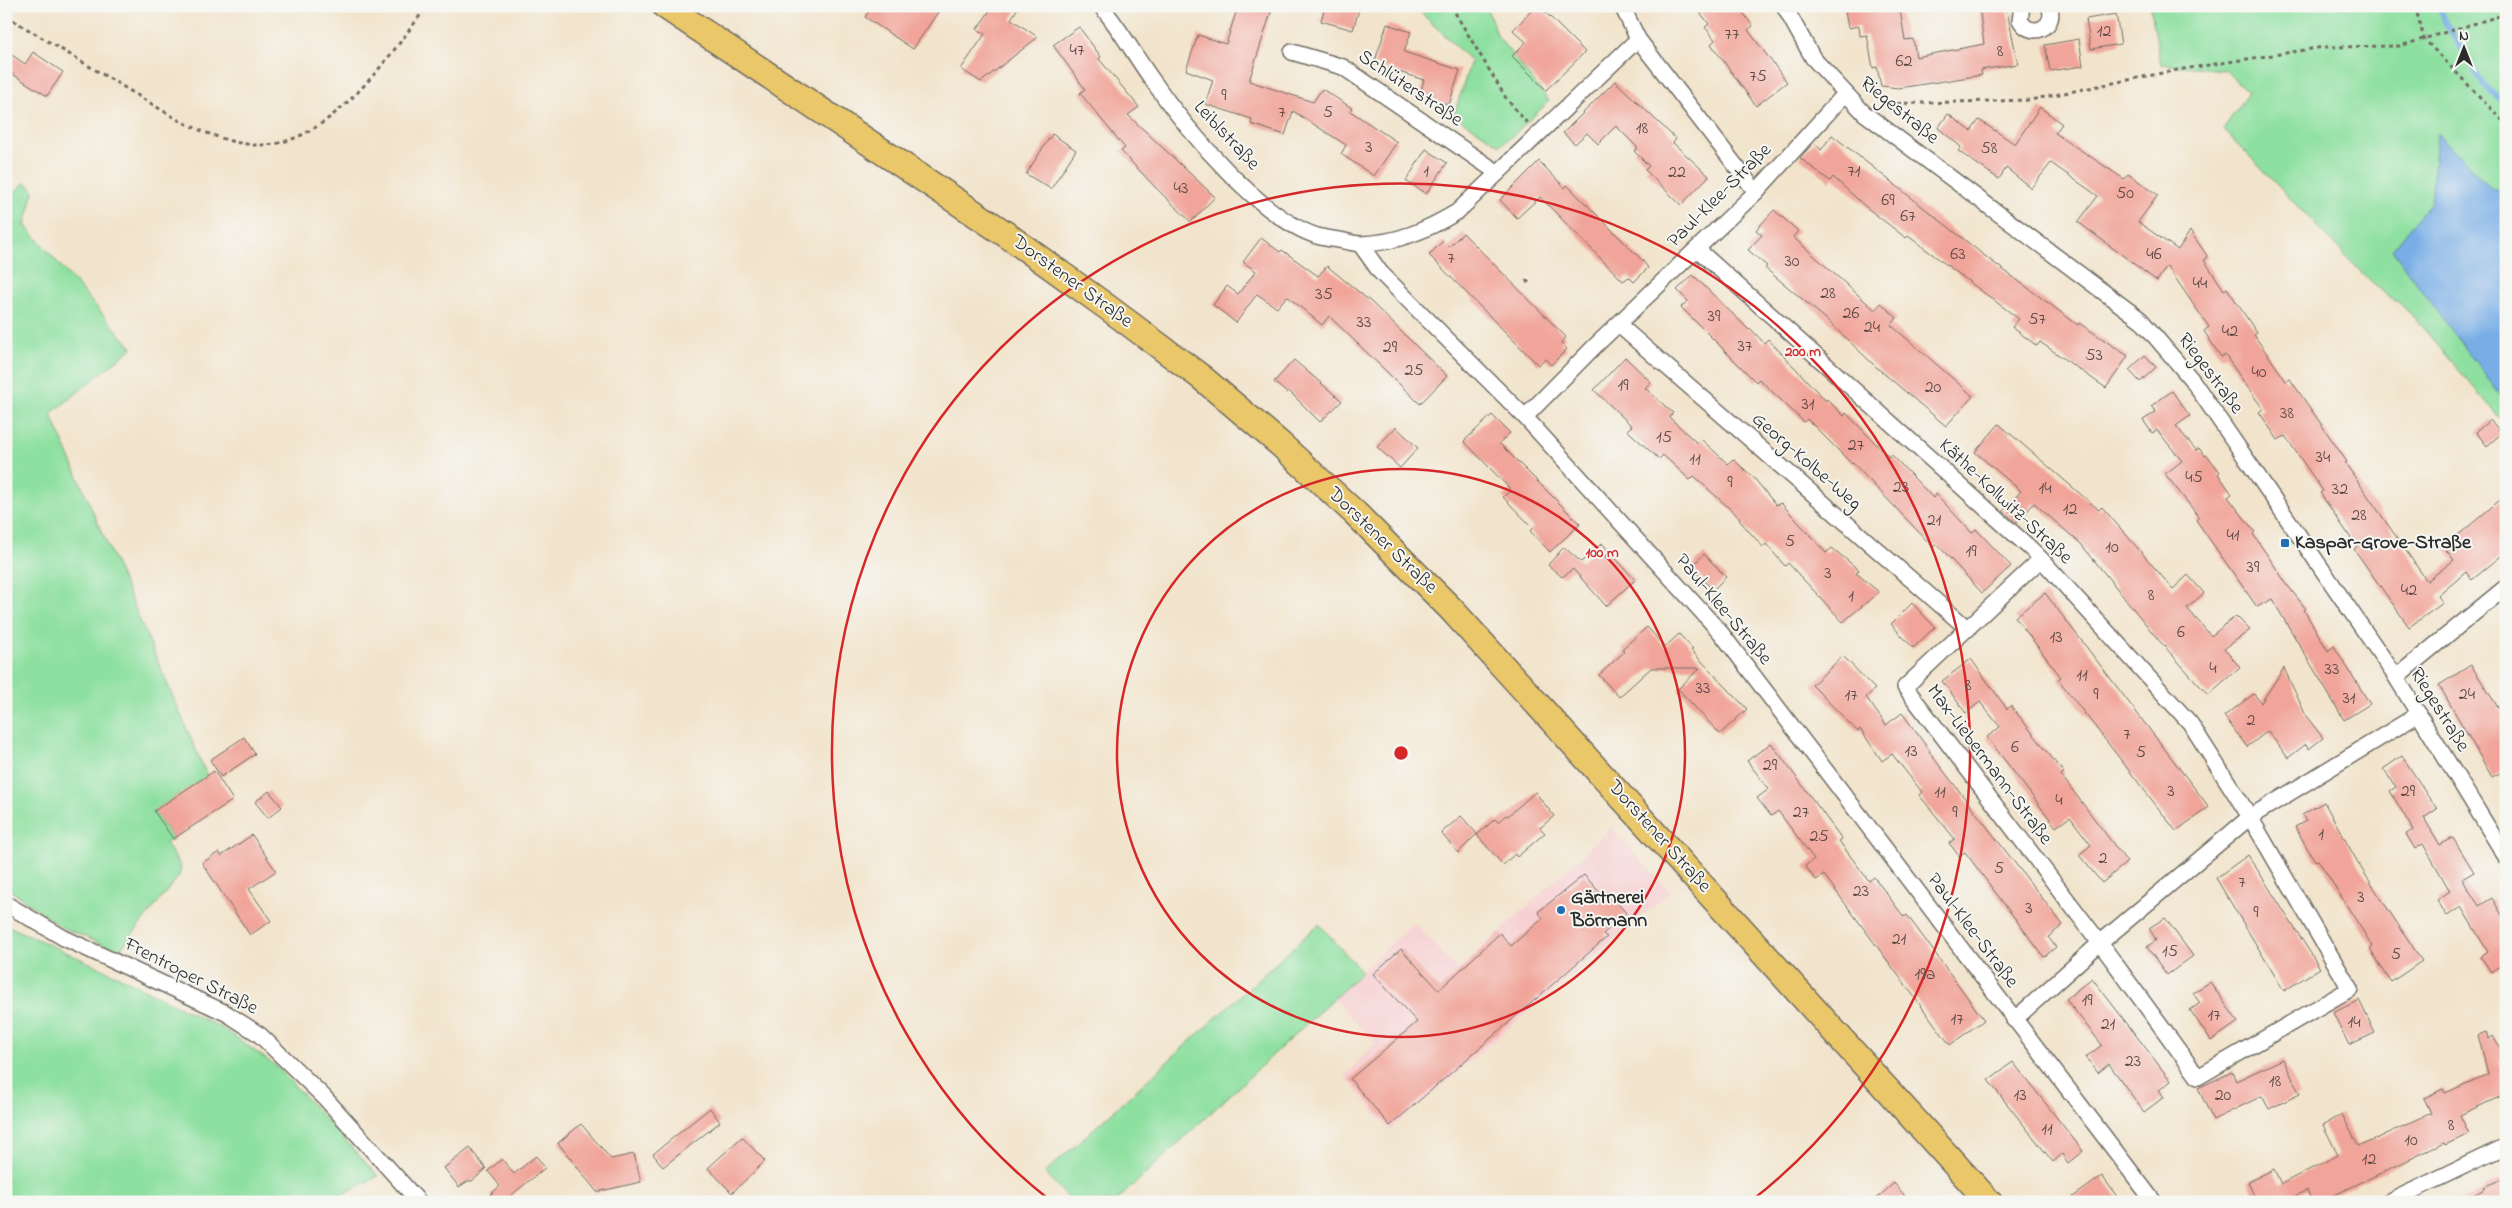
<svg xmlns="http://www.w3.org/2000/svg" width="2512" height="1208" font-family="'Indie Flower',sans-serif">
<style>
.built{fill:#f7cfd1}
.green{fill:#8ee0a0;stroke:#5c8666}
.water{fill:#78ade6;stroke:#526c88}
.lines{fill:none;stroke-linecap:round;stroke-linejoin:round}
.stream{stroke:#78ade6;stroke-width:5.5}
.building{fill:#f1a499}
.minor-casing{stroke:#716c63;stroke-width:18}
.primary-casing{stroke:#716c63;stroke-width:28}
.path{stroke:#716c63;stroke-width:3;stroke-dasharray:4 4;stroke-linecap:butt}
.minor{stroke:#fff;stroke-width:15}
.primary{stroke:#eac769;stroke-width:25}
.ring{fill:none;stroke:#d62828;stroke-width:2.5}
.poi-dot{fill:#1f6fb2;stroke:#f6f6f2;stroke-width:2}
.labels{text-anchor:middle;dominant-baseline:central;stroke-width:4;stroke-linejoin:round;paint-order:stroke}
.number-label{font-size:18px;fill:#5c4946}
.street-label{font-size:20px;fill:#2b2b2b;stroke:#f6f6f2}
.poi-label{font-size:20px;font-weight:bold;fill:#2b2b2b;stroke:#f6f6f2;text-anchor:start}
.centre{fill:#d62828;stroke:#f6f6f2;stroke-width:2.5}
.ring-label{font-size:15px;text-anchor:middle;font-weight:bold;fill:#d62828;stroke:#f6f6f2;stroke-width:4;stroke-linejoin:round;paint-order:stroke}
</style>
<rect width="100%" height="100%" fill="#f6f6f2"/>
<filter id="ink" filterUnits="userSpaceOnUse"><feTurbulence type="fractalNoise" baseFrequency=".02" numOctaves="2"/><feDisplacementMap in="SourceGraphic" scale="10" xChannelSelector="R" yChannelSelector="G"/><feConvolveMatrix kernelMatrix="1 2 1 2 8 2 1 2 1" color-interpolation-filters="sRGB"/></filter>
<filter id="wash" filterUnits="userSpaceOnUse"><feTurbulence type="fractalNoise" baseFrequency=".0096" numOctaves="4" result="noise"/><feDisplacementMap in="SourceGraphic" scale="20" xChannelSelector="R" yChannelSelector="G"/><feGaussianBlur stdDeviation="1.12" result="paint"/><feColorMatrix in="noise" values="0 0 0 0 0 0 0 0 0 0 0 0 0 0 0 0 0 1.4 0 .05"/><feComposite in="paint" operator="in"/></filter>
<g filter="url(#wash)">
<rect width="100%" height="100%" fill="#f2e4cc"/>
<polygon class="built" points="1611,828 1670,892 1389,1130 1345,1076 1376,1043 1333,998 1414,922 1458,970"/>
<g class="green">
<polygon points="1414,6 1486,6 1498,37 1549,101 1515,134 1500,145 1454,115 1471,61"/>
<polygon points="2150,6 2506,6 2506,425 2410,313 2366,277 2223,129 2249,93 2225,70 2161,64"/>
<polygon points="26,182 34,191 25,225 132,348 51,414 207,776 154,811 173,839 166,843 181,867 179,876 119,951 61,927 6,887 6,199"/>
<polygon points="1319,924 1362,972 1115,1202 1072,1202 1045,1173"/>
<polygon points="6,925 114,974 227,1031 277,1067 378,1176 327,1202 6,1202"/>
</g>
<polygon class="water" points="2437,133 2493,190 2506,189 2506,403 2392,250 2431,202"/>
<g class="lines">
<polyline class="stream" points="2440,6 2445,22 2484,86 2506,103"/>
</g>
<g id="blocks">
<g class="building">
<polygon points="872,6 942,6 913,49 865,17"/>
<polygon points="993,6 1019,6 1011,19 1038,37 981,82 961,69 985,34 977,29"/>
<polygon points="1238,6 1273,6 1249,81 1313,102 1322,89 1352,108 1350,111 1397,142 1374,176 1341,154 1346,145 1293,111 1285,135 1251,124 1252,119 1205,104 1213,80 1186,70 1198,35 1226,44"/>
<polygon points="1325,6 1360,6 1353,30 1321,21"/>
<polygon points="1536,6 1539,6 1585,52 1546,90 1512,56 1526,42 1513,30"/>
<polygon points="1695,6 1738,6 1753,26 1748,30 1787,82 1756,106 1711,44 1715,40 1705,27 1709,24"/>
<polygon points="1844,6 1895,6 1896,11 1900,10 1905,40 1913,39 1916,57 1984,44 1979,6 2006,6 2018,64 1981,70 1982,75 1899,88 1881,86 1877,67 1873,68 1867,35 1860,36 1859,26 1848,28"/>
<polygon points="2116,14 2121,44 2091,49 2086,19"/>
<polygon points="1387,24 1411,32 1404,52 1460,70 1449,105 1420,95 1424,80 1374,64"/>
<polygon points="1079,27 1101,57 1099,59 1139,107 1128,115 1215,197 1191,222 1155,187 1121,151 1125,148 1080,93 1085,89 1053,45"/>
<polygon points="2079,39 2083,66 2050,71 2045,45"/>
<polygon points="6,51 25,64 33,52 63,72 47,96 6,70"/>
<polygon points="1615,81 1676,139 1673,143 1709,176 1681,205 1645,170 1649,166 1634,151 1638,148 1616,126 1598,144 1587,133 1575,144 1563,133"/>
<polygon points="2040,107 2062,124 2055,133 2124,179 2128,174 2158,195 2138,222 2178,250 2190,231 2208,257 2204,260 2224,290 2227,288 2257,333 2254,335 2286,381 2290,379 2347,462 2345,463 2427,581 2454,560 2444,547 2506,495 2506,552 2472,580 2466,572 2438,596 2443,603 2409,627 2354,549 2357,547 2320,493 2323,491 2285,436 2278,440 2259,412 2263,409 2225,355 2221,357 2204,331 2209,327 2167,266 2157,281 2078,222 2098,196 2051,163 2031,188 2006,168 1999,179 1958,151 1961,147 1938,128 1948,114 1971,131 1979,120 2015,144"/>
<polygon points="1052,134 1076,150 1051,189 1026,174"/>
<polygon points="1832,135 1990,260 2078,325 2079,323 2128,356 2106,388 2040,342 2037,346 2012,327 2019,319 1908,236 1906,238 1866,207 1833,177 1830,181 1800,158 1814,142 1821,150"/>
<polygon points="1426,149 1447,163 1426,194 1406,181"/>
<polygon points="1539,161 1565,188 1567,185 1643,261 1648,268 1634,282 1629,277 1623,281 1540,197 1517,218 1500,200"/>
<polygon points="1774,210 1798,231 1793,237 1875,310 1881,303 1897,318 1891,325 1973,396 1946,426 1875,366 1826,319 1765,268 1767,266 1748,250 1762,235 1756,230"/>
<polygon points="1463,233 1566,337 1561,343 1567,349 1551,365 1545,359 1538,365 1429,255 1443,241 1449,247"/>
<polygon points="1261,238 1280,252 1282,250 1318,276 1327,266 1371,302 1447,376 1420,404 1329,316 1322,325 1287,296 1277,308 1257,294 1236,323 1225,314 1213,305 1227,286 1238,294 1256,271 1243,262"/>
<polygon points="1693,275 1749,330 1750,328 1764,343 1768,339 1826,401 1827,399 1844,416 1846,413 1889,457 1892,455 1933,498 1936,494 1972,533 1976,529 2011,566 1982,593 1937,544 1933,547 1853,463 1852,464 1807,419 1804,422 1759,379 1756,382 1681,307 1688,301 1677,290"/>
<polygon points="2145,355 2156,367 2140,382 2129,370"/>
<polygon points="1625,357 1651,382 1645,388 1673,413 1669,417 1684,431 1697,443 1701,439 1728,464 1733,459 1754,478 1776,505 1781,503 1826,553 1832,548 1859,570 1856,573 1879,592 1843,622 1788,563 1785,566 1766,544 1763,547 1739,520 1740,518 1694,476 1690,480 1663,455 1659,459 1627,430 1632,426 1594,390"/>
<polygon points="1294,360 1342,401 1320,422 1289,391 1287,393 1274,382"/>
<polygon points="2172,391 2190,416 2176,426 2196,450 2199,448 2205,456 2207,455 2220,472 2218,474 2232,494 2228,497 2255,532 2253,534 2288,586 2306,609 2304,610 2328,651 2334,646 2370,704 2344,720 2272,599 2257,607 2196,520 2199,517 2165,474 2182,461 2157,430 2152,433 2143,420 2156,412 2151,406"/>
<polygon points="1492,415 1510,433 1499,443 1580,524 1550,552 1530,531 1533,528 1503,497 1511,490 1464,441"/>
<polygon points="2490,420 2502,433 2487,446 2476,432"/>
<polygon points="1999,424 2099,510 2102,507 2173,589 2188,575 2204,593 2187,608 2211,636 2236,616 2250,630 2224,649 2240,667 2208,695 2156,637 2081,544 2034,503 2017,523 2003,511 2021,491 1975,452"/>
<polygon points="1396,427 1418,448 1400,468 1377,447"/>
<polygon points="1602,543 1635,580 1606,606 1573,569 1562,577 1548,565 1564,547 1581,562"/>
<polygon points="1704,554 1726,577 1713,590 1691,567"/>
<polygon points="2045,593 2209,807 2176,831 2058,679 2061,677 2015,617"/>
<polygon points="1912,603 1935,627 1913,648 1891,624"/>
<polygon points="1647,627 1665,647 1679,634 1693,649 1691,650 1747,709 1720,734 1678,689 1700,668 1651,668 1619,697 1599,675 1624,652 1622,649"/>
<polygon points="1843,656 1875,689 1866,697 1886,725 1902,713 1930,751 1929,752 2063,925 2048,937 2056,947 2044,957 1965,852 1959,856 1949,843 1955,839 1919,795 1922,792 1892,754 1882,761 1860,729 1858,732 1812,685"/>
<polygon points="1971,659 2007,709 2011,706 2064,773 2061,775 2127,862 2102,883 2079,855 2091,845 2070,817 2056,827 1987,737 2000,727 1980,702 1966,713 1942,681"/>
<polygon points="2471,665 2506,720 2506,770 2492,777 2439,685"/>
<polygon points="2284,668 2306,716 2323,738 2309,749 2306,744 2288,758 2268,731 2247,747 2224,716 2254,694 2261,703"/>
<polygon points="244,737 255,754 221,777 210,760"/>
<polygon points="1771,743 1842,839 1839,841 1869,881 1874,877 1904,917 1907,915 1984,1020 1950,1045 1824,875 1816,880 1805,866 1814,859 1778,811 1771,816 1757,798 1769,789 1747,761"/>
<polygon points="2402,756 2437,809 2424,818 2440,845 2453,838 2474,872 2462,879 2479,906 2492,898 2506,922 2506,963 2491,972 2481,957 2488,952 2461,907 2447,916 2437,900 2450,891 2423,844 2415,849 2406,834 2413,830 2390,791 2396,787 2383,769"/>
<polygon points="214,771 233,800 173,839 154,811"/>
<polygon points="269,791 282,807 268,818 255,802"/>
<polygon points="1535,792 1554,816 1540,828 1545,833 1517,857 1515,854 1503,865 1477,835 1495,819 1498,822 1506,815 1508,816"/>
<polygon points="2324,802 2361,868 2422,961 2391,982 2370,949 2373,947 2318,860 2315,861 2295,827 2306,821 2302,815"/>
<polygon points="1461,816 1477,834 1458,853 1441,833"/>
<polygon points="252,835 276,871 249,889 271,921 250,935 202,863 219,852 221,856"/>
<polygon points="2248,855 2320,968 2284,991 2216,878"/>
<polygon points="1584,875 1603,896 1608,892 1626,913 1603,934 1607,937 1390,1126 1350,1079 1417,1022 1373,974 1401,949 1439,990 1500,933 1511,946 1543,918 1538,912"/>
<polygon points="2165,918 2193,956 2167,975 2147,947 2156,940 2149,928"/>
<polygon points="2092,978 2171,1081 2159,1090 2164,1097 2144,1112 2109,1064 2098,1073 2086,1057 2102,1045 2066,999"/>
<polygon points="2210,982 2238,1022 2211,1041 2190,1010 2200,1003 2193,993"/>
<polygon points="2359,1000 2375,1033 2349,1045 2333,1013"/>
<polygon points="2486,1032 2489,1039 2493,1036 2506,1056 2499,1061 2506,1076 2506,1094 2460,1115 2469,1134 2445,1145 2444,1143 2320,1202 2312,1202 2307,1190 2283,1202 2257,1202 2248,1182 2274,1169 2281,1184 2338,1155 2323,1125 2342,1114 2358,1146 2375,1138 2376,1139 2431,1113 2424,1098 2443,1089 2445,1093 2488,1074 2478,1035"/>
<polygon points="2283,1059 2300,1094 2269,1109 2262,1096 2213,1120 2198,1088 2232,1072 2236,1081"/>
<polygon points="2013,1062 2083,1151 2068,1163 2062,1154 2053,1162 1988,1080"/>
<polygon points="710,1108 720,1122 663,1167 653,1154"/>
<polygon points="581,1124 611,1159 634,1154 641,1182 597,1192 558,1143"/>
<polygon points="742,1137 765,1161 732,1193 708,1168"/>
<polygon points="470,1148 486,1169 472,1181 468,1181 459,1187 444,1168"/>
<polygon points="536,1156 545,1168 503,1202 495,1202 490,1195 500,1186 488,1171 502,1159 514,1174"/>
<polygon points="2102,1176 2121,1202 2066,1202"/>
<polygon points="2506,1178 2506,1202 2459,1202 2485,1189 2484,1187"/>
<polygon points="1894,1183 1910,1202 1873,1202"/>
</g>
</g>
</g>
<g filter="url(#ink)">
<use href="#blocks" fill-opacity="0" stroke="#716c63" stroke-width="1"/>
<g class="lines">
<defs>
<g id="minor">
<path d="M 1101,6 C 1121,30 1135,56 1153,81 C 1186,129 1260,218 1317,236 C 1324,238 1332,239 1339,240 C 1346,241 1354,244 1361,244 C 1397,243 1427,230 1457,212 L 1638,39"/>
<polyline points="1622,6 1638,39 1756,192"/>
<polyline points="1784,6 1813,58 1864,113 2141,320 2192,380 2396,677 2506,857"/>
<path d="M 2022,6 L 2020,20 C 2031,40 2058,27 2049,6"/>
<polyline points="1292,52 1343,67 1498,173"/>
<polyline points="1845,94 1756,192 1594,347 1525,417 1721,633 2154,1202"/>
<polyline points="1360,244 1380,272 1525,417"/>
<polyline points="1697,249 2031,549 2041,559 2190,723 2250,817 2350,989 2198,1077 2100,943 1905,687 2041,559"/>
<polyline points="1619,325 1968,629"/>
<polyline points="2396,677 2506,587"/>
<polyline points="6,904 64,938 226,1013 260,1035 324,1097 419,1202"/>
<polyline points="2014,1020 2100,943 2250,817 2419,714"/>
<polyline points="2389,1202 2506,1146"/>
</g>
<polyline id="primary" points="665,6 1007,235 1107,307 1201,377 1280,444 1356,514 1451,609 1989,1202"/>
</defs>
<use href="#minor" class="minor-casing"/>
<use href="#primary" class="primary-casing"/>
<g class="path">
<polyline points="1451,6 1506,98 1527,123"/>
<polyline points="2415,6 2424,39 2506,124"/>
<path d="M 6,16 L 180,121 C 206,133 234,146 264,145 C 331,142 390,56 427,6"/>
<polyline points="1881,104 2030,100 2177,70 2324,47 2400,46 2506,14"/>
<polyline points="1526,280 1530,284"/>
</g>
<use href="#minor" class="minor"/>
<use href="#primary" class="primary"/>
</g>
</g>
<g class="ring">
<circle cx="1401" cy="753" r="284"/>
<path d="M1051 1201A569 569 0 1 1 1751 1201"/>
</g>
<g class="poi-dot">
<rect x="2280" y="538" width="10" height="10" rx="2.5"/>
<circle cx="1561" cy="910" r="5"/>
</g>
<g class="labels">
<g class="number-label">
<text x="2104" y="32">12</text>
<text x="1732" y="35">77</text>
<text x="1077" y="51">47</text>
<text x="2000" y="52">8</text>
<text x="1904" y="62">62</text>
<text x="1758" y="77">75</text>
<text x="1224" y="96">9</text>
<text x="1282" y="113">7</text>
<text x="1328" y="113">5</text>
<text x="1642" y="129">18</text>
<text x="1369" y="148">3</text>
<text x="1989" y="149">58</text>
<text x="1426" y="172">1</text>
<text x="1854" y="172">71</text>
<text x="1677" y="173">22</text>
<text x="1181" y="189">43</text>
<text x="2125" y="194">50</text>
<text x="1888" y="201">69</text>
<text x="1908" y="217">67</text>
<text x="1958" y="255">63</text>
<text x="2154" y="255">46</text>
<text x="1451" y="259">7</text>
<text x="1792" y="262">30</text>
<text x="2200" y="284">44</text>
<text x="1828" y="294">28</text>
<text x="1324" y="295">35</text>
<text x="1851" y="314">26</text>
<text x="1714" y="317">39</text>
<text x="2037" y="320">57</text>
<text x="1364" y="323">33</text>
<text x="1872" y="328">24</text>
<text x="2230" y="332">42</text>
<text x="1745" y="347">37</text>
<text x="1390" y="348">29</text>
<text x="2094" y="356">53</text>
<text x="1414" y="371">25</text>
<text x="2259" y="373">40</text>
<text x="1623" y="386">19</text>
<text x="1933" y="388">20</text>
<text x="1808" y="405">31</text>
<text x="2287" y="414">38</text>
<text x="1664" y="438">15</text>
<text x="1856" y="446">27</text>
<text x="2323" y="458">34</text>
<text x="1695" y="460">11</text>
<text x="2194" y="478">45</text>
<text x="1730" y="483">9</text>
<text x="1901" y="488">23</text>
<text x="2045" y="489">14</text>
<text x="2340" y="490">32</text>
<text x="2070" y="510">12</text>
<text x="2359" y="516">28</text>
<text x="1934" y="521">21</text>
<text x="2233" y="536">41</text>
<text x="1790" y="542">5</text>
<text x="2112" y="548">10</text>
<text x="1971" y="552">19</text>
<text x="2253" y="568">39</text>
<text x="1828" y="574">3</text>
<text x="2409" y="591">42</text>
<text x="2151" y="596">8</text>
<text x="1851" y="597">1</text>
<text x="2181" y="633">6</text>
<text x="2056" y="638">13</text>
<text x="2213" y="669">4</text>
<text x="2332" y="670">33</text>
<text x="2082" y="676">11</text>
<text x="1968" y="686">8</text>
<text x="1703" y="689">33</text>
<text x="2096" y="695">9</text>
<text x="2467" y="695">24</text>
<text x="1851" y="696">17</text>
<text x="2349" y="699">31</text>
<text x="2251" y="721">2</text>
<text x="2127" y="735">7</text>
<text x="2015" y="748">6</text>
<text x="1911" y="752">13</text>
<text x="2141" y="753">5</text>
<text x="1770" y="766">29</text>
<text x="2171" y="792">3</text>
<text x="2408" y="792">29</text>
<text x="1940" y="793">11</text>
<text x="2059" y="801">4</text>
<text x="1801" y="813">27</text>
<text x="1955" y="813">9</text>
<text x="2321" y="835">1</text>
<text x="1819" y="837">25</text>
<text x="2103" y="859">2</text>
<text x="1999" y="869">5</text>
<text x="2242" y="883">7</text>
<text x="1861" y="892">23</text>
<text x="2361" y="898">3</text>
<text x="2029" y="909">3</text>
<text x="2256" y="913">9</text>
<text x="1899" y="940">21</text>
<text x="2170" y="952">15</text>
<text x="2396" y="955">5</text>
<text x="1925" y="975">19a</text>
<text x="2087" y="1001">19</text>
<text x="2214" y="1016">17</text>
<text x="1957" y="1020">17</text>
<text x="2354" y="1023">14</text>
<text x="2108" y="1025">21</text>
<text x="2133" y="1062">23</text>
<text x="2275" y="1082">18</text>
<text x="2020" y="1096">13</text>
<text x="2223" y="1096">20</text>
<text x="2451" y="1126">8</text>
<text x="2047" y="1130">11</text>
<text x="2411" y="1141">10</text>
<text x="2369" y="1160">12</text>
</g>
<g class="street-label">
<text transform="translate(1410 89) rotate(34)">Schlüterstraße</text>
<text transform="translate(1899 111) rotate(39)">Riegestraße</text>
<text transform="translate(1226 136) rotate(47)">Leiblstraße</text>
<text transform="translate(1720 196) rotate(-45)">Paul-Klee-Straße</text>
<text transform="translate(1072 282) rotate(36)">Dorstener Straße</text>
<text transform="translate(2210 374) rotate(53)">Riegestraße</text>
<text transform="translate(1806 462) rotate(41)">Georg-Kolbe-Weg</text>
<text transform="translate(2005 502) rotate(43)">Käthe-Kollwitz-Straße</text>
<text transform="translate(1382 541) rotate(44)">Dorstener Straße</text>
<text transform="translate(1723 610) rotate(50)">Paul-Klee-Straße</text>
<text transform="translate(2439 710) rotate(58)">Riegestraße</text>
<text transform="translate(1989 765) rotate(53)">Max-Liebermann-Straße</text>
<text transform="translate(1659 837) rotate(48)">Dorstener Straße</text>
<text transform="translate(1972 931) rotate(53)">Paul-Klee-Straße</text>
<text transform="translate(191 977) rotate(27)">Frentroper Straße</text>
</g>
<g class="poi-label">
<text x="2295" y="543">Kaspar-Grove-Straße</text>
<text x="1571" y="898">Gärtnerei<tspan x="1571" dy="23">Börmann</tspan></text>
</g>
</g>
<circle cx="1401" cy="753" r="8" class="centre"/>
<g class="ring-label">
<text x="1803" y="356">200 m</text>
<text x="1602" y="557">100 m</text>
</g>
<rect width="2512" height="1208" fill="none" stroke="#f6f6f2" stroke-width="25"/>
<g transform="translate(2464 48)" stroke="#f6f6f2" stroke-width="4" paint-order="stroke">
<path d="M0-4L9 19L0 12L-9 19Z" fill="#2b2b2b"/>
<text y="-8" font-size="14" font-weight="bold" text-anchor="middle" fill="#2b2b2b">N</text>
</g>
</svg>
